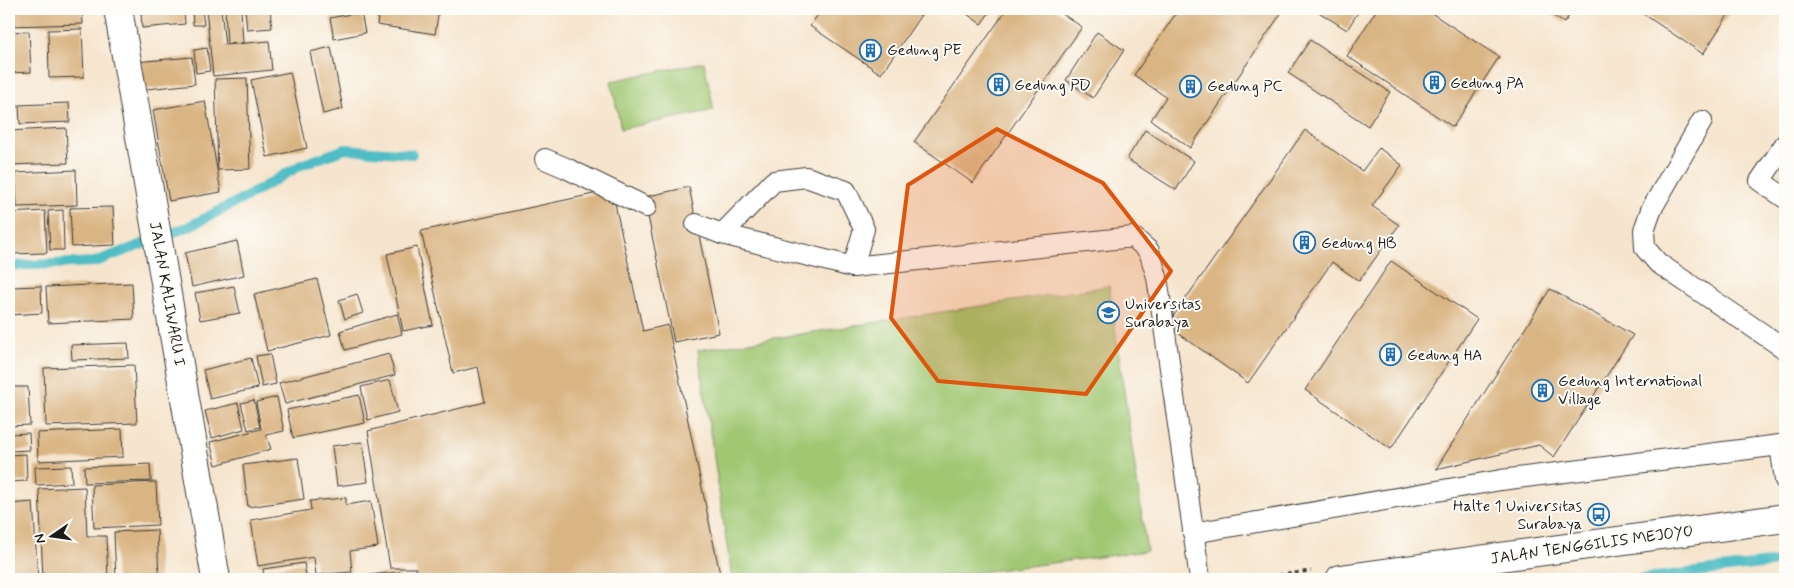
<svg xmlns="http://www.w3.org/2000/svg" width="1794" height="588" font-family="Mynerve,sans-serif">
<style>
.green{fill:#a0c873;stroke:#5e7248}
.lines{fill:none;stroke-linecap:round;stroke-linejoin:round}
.stream{stroke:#4fbdc5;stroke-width:10}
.building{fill:#dab584}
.lane-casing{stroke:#3d3a37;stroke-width:22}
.street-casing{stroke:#3d3a37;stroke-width:30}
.path{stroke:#3d3a37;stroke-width:3;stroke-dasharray:4 4;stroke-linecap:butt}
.lane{stroke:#fff;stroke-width:20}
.street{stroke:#fff;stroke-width:28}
.marked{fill:#de560d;fill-opacity:0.2;stroke:#de560d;stroke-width:4;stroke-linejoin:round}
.labels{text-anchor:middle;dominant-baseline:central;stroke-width:4;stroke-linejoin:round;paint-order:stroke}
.poi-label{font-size:16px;fill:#1c1c1c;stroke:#fdfcf7;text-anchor:start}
.street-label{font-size:16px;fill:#1c1c1c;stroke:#fdfcf7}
</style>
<rect width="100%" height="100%" fill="#fdfcf7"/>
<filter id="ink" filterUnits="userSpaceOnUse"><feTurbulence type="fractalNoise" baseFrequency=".02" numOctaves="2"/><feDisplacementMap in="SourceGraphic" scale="10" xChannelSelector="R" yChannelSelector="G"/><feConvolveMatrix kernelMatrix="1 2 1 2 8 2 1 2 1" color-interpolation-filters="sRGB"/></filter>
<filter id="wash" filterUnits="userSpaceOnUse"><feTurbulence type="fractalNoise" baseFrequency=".0096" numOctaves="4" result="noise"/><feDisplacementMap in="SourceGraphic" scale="20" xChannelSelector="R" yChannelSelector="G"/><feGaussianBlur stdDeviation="1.12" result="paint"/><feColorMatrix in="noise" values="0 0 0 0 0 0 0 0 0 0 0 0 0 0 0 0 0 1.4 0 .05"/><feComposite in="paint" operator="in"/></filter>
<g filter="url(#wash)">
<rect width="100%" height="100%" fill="#f6e5ce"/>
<g class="green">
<polygon points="704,62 714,110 621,129 611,81"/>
<polygon points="1109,286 1147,551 925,579 732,579 698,350"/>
</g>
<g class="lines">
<g class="stream">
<polyline points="9,266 95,262 188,227 248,196 301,165 345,149 412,154"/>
<polyline points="1640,579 1785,561"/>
</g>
</g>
<g id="blocks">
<g class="building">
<polygon points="9,9 82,9 83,24 9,26"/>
<polygon points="184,9 185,24 142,28 141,13"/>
<polygon points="192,9 202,9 204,25 193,25"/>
<polygon points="206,9 221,9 225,45 269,41 272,70 213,76"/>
<polygon points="225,9 241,9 243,43 227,44"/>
<polygon points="245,9 270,9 272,28 247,30"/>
<polygon points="379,9 439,9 435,34 377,25"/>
<polygon points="822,9 925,9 881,74 810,26"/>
<polygon points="960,9 992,9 981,24"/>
<polygon points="1007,9 1055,9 1082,27 973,183 914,142"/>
<polygon points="1179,9 1284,9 1190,148 1151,120 1166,97 1134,75"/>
<polygon points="1314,9 1360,9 1347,30"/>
<polygon points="1377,9 1425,9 1499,57 1453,127 1347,56"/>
<polygon points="1543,9 1574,9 1564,23"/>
<polygon points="1636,9 1732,9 1703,54"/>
<polygon points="361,12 365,33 334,39 330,18"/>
<polygon points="82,29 84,77 49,78 48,30"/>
<polygon points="29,31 31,72 9,73 9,32"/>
<polygon points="1097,32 1124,50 1093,98 1066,80"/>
<polygon points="1310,40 1390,92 1368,126 1288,73"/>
<polygon points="331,47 343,109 323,114 310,52"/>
<polygon points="207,48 210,71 196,73 194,50"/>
<polygon points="192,57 195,84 137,90 135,62"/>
<polygon points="290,72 307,148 267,157 251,80"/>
<polygon points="247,78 250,169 218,170 215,79"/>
<polygon points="9,93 12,93 14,122 9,122"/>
<polygon points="205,101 221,192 169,201 153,110"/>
<polygon points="69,103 70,122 20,124 19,105"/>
<polygon points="66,128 68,163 9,165 9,131"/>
<polygon points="1145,130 1194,161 1176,190 1127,159"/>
<polygon points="1305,130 1362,171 1379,148 1402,165 1372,206 1399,225 1359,281 1332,262 1248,383 1167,325"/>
<polygon points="76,170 77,205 17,207 15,173"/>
<polygon points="9,179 10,179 12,209 9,209"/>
<polygon points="689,187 719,333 674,342 644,197"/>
<polygon points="612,190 643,331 668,325 721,579 417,579 416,568 390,568 368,431 485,402 478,367 453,373 421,231"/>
<polygon points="113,207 115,245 72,247 70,208"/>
<polygon points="63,210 64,250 50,250 48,211"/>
<polygon points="45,211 47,253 9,254 9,213"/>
<polygon points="237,241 244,275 192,287 185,253"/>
<polygon points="417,247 433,325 403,331 387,254"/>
<polygon points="1391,261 1477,319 1391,449 1305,390"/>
<polygon points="317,279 331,335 267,351 254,294"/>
<polygon points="132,283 134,319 48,323 46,287"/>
<polygon points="41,286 42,313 9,315 9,287"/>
<polygon points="234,286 240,313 200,320 195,293"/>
<polygon points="1550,289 1633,335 1554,457 1539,445 1436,469"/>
<polygon points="357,294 363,313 345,319 339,300"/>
<polygon points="397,314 402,334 345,350 340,331"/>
<polygon points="128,343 129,358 72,360 71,345"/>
<polygon points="270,354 276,384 262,387 256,356"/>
<polygon points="389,354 395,375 285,404 279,383"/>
<polygon points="251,358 258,388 210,399 203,370"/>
<polygon points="134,365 137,423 46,426 44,368"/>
<polygon points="390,380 398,412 368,420 361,387"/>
<polygon points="9,387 28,387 30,425 9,426"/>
<polygon points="359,395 365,423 293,438 287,410"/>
<polygon points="277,397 284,431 266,435 271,449 216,465 210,442 261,429 256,402"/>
<polygon points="254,400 260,427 248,430 241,403"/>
<polygon points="238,403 244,429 212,438 205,411"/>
<polygon points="122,429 123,457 38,461 37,433"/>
<polygon points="29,433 30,450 9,451 9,434"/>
<polygon points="362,442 368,482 337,486 332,446"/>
<polygon points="26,454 27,481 9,482 9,455"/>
<polygon points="298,458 304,499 248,507 243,465"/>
<polygon points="150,464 151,481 85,483 84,467"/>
<polygon points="71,466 72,483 36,485 35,467"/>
<polygon points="156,482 158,525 94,528 92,485"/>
<polygon points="85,487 87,536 106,536 108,579 43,579 39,489"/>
<polygon points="346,498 346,505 371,501 378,547 350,551 352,572 316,575 314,557 258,566 251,520 311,510 310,501"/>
<polygon points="33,502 38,579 9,579 9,504"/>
<polygon points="157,530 159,579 116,579 114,532"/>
<polygon points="304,563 306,576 280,579 264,579 263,569"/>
<polygon points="400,572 401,579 336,579 336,578"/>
</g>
</g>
</g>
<g filter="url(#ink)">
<use href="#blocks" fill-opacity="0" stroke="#3d3a37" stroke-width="1"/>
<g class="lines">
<defs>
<g id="lane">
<polyline points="1702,121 1651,210 1644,230 1645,248 1658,263 1785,349"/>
<polyline points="1785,144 1760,181 1785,198"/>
<polyline points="545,159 566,168 646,207"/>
<polyline points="696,224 722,234 853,267 1133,237 1149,251 1157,277 1200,579"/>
<polyline points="722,234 774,181 806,177 846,191 864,229 853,267"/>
<polyline points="1193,533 1501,480 1780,445 1785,480"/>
</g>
<g id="street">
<polyline points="118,9 216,579"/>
<polyline points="1340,579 1785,518"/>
</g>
</defs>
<use href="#lane" class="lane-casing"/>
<use href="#street" class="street-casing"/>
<polyline class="path" points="1247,579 1311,571"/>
<use href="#lane" class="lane"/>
<use href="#street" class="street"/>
</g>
</g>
<path class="marked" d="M 997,129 L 1103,183 L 1171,271 L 1086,394 L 938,381 L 891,318 L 908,185 Z"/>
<defs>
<symbol id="building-ring" viewBox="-11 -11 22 22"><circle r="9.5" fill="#fdfcf7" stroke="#1f6fb2" stroke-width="1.5"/><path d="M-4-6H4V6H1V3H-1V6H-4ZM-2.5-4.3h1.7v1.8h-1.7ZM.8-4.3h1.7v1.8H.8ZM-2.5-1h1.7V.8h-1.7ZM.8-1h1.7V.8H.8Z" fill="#1f6fb2"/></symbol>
<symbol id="university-ring" viewBox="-11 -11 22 22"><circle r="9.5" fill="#fdfcf7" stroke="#1f6fb2" stroke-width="1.5"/><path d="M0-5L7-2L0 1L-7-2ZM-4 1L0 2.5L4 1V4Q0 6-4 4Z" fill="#1f6fb2"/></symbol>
<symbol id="bus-ring" viewBox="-11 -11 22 22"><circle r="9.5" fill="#fdfcf7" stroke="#1f6fb2" stroke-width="1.5"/><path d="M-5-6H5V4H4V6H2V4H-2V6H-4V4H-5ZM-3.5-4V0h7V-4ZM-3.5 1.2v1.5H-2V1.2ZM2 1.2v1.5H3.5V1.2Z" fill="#1f6fb2"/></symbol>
</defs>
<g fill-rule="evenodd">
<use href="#building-ring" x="858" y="38" width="25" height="25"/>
<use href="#building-ring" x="1422" y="70" width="25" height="25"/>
<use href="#building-ring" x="986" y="72" width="25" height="25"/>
<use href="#building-ring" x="1178" y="74" width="25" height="25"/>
<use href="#building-ring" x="1292" y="230" width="25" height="25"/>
<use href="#university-ring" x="1096" y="300" width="25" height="25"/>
<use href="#building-ring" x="1378" y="342" width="25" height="25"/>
<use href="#building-ring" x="1530" y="378" width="25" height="25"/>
<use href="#bus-ring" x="1586" y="502" width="25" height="25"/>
</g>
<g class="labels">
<g class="poi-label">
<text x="887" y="50">Gedung PE</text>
<text x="1450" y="83">Gedung PA</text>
<text x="1014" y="85">Gedung PD</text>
<text x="1207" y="86">Gedung PC</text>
<text x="1321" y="243">Gedung HB</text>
<text x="1125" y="304">Universitas<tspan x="1125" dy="18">Surabaya</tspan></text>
<text x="1407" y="355">Gedung HA</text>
<text x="1558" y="381">Gedung International<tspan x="1558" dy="18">Village</tspan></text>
<text x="1582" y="506" text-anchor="end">Halte 1 Universitas<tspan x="1582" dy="18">Surabaya</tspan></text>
</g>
<g class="street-label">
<text transform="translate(167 294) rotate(80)">JALAN KALIWARU I</text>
<text transform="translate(1592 545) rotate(-8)">JALAN TENGGILIS MEJOYO</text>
</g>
</g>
<rect width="1794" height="588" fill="none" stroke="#fdfcf7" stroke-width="30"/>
<g transform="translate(52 536) rotate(257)" stroke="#fdfcf7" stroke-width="4" paint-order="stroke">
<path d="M0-4L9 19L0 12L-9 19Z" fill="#1c1c1c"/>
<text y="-8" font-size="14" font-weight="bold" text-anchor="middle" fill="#1c1c1c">N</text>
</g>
</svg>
